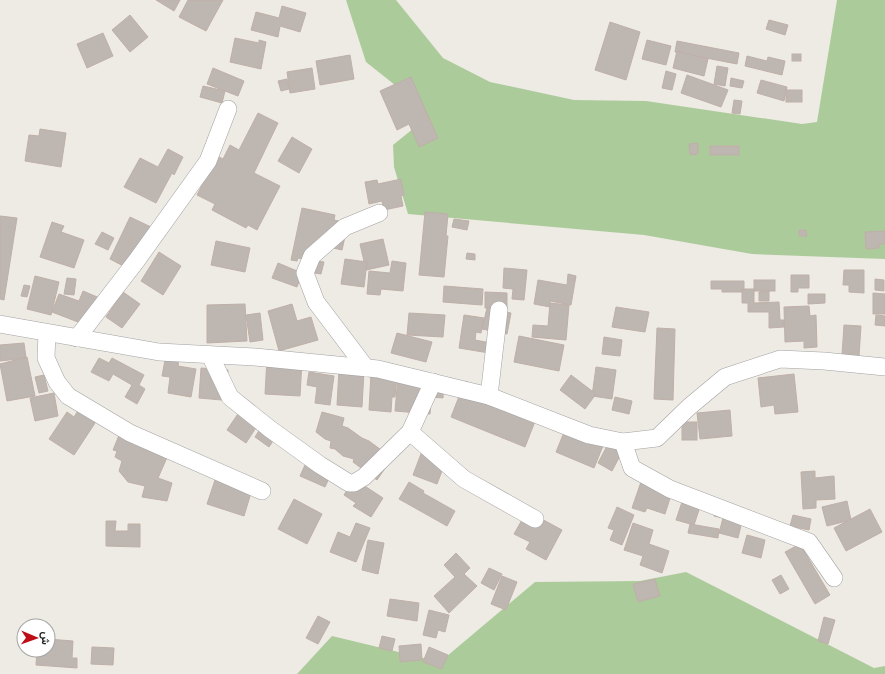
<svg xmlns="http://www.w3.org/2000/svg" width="885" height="674" font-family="'Sofia Sans Condensed',Vazirmatn,sans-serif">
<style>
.forest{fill:#accb9b}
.building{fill:#beb6b1;stroke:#bfb0a7}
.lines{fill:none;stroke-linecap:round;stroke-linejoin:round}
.minor-casing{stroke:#a2a2a2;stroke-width:18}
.minor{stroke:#fff;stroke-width:17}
</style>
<rect width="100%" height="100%" fill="#eeeae4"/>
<g class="forest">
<polygon points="346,0 396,0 443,58 490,82 574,100 646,101 802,124 817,122 837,0 885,0 885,259 752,254 644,235 408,214 394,167 393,145 414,128 400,89 366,62"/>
<polygon points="686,572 874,668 885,666 885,674 297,674 332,636 440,662 535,582 640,581"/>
</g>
<g class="building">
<polygon points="156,0 180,0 174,11"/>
<polygon points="188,0 223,0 206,31 179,17"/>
<polygon points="282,6 306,13 300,32 280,26 278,37 251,30 256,12 279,18"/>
<polygon points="130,15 148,37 130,52 112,30"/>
<polygon points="769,20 788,25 785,35 766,29"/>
<polygon points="610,22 640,32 626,80 595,70"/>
<polygon points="103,33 113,56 87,68 77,44"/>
<polygon points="235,38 259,43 259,40 266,42 261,69 230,62"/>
<polygon points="647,40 671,46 666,65 642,59"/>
<polygon points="677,41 739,53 737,64 675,52"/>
<polygon points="677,51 708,59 704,76 673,68"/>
<rect x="792" y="54" width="9" height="7"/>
<polygon points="350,55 354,79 320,85 316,61"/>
<polygon points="747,56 767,61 768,57 785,61 782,75 745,66"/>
<polygon points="717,66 728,68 725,86 714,84"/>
<polygon points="213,68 244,81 238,96 207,84"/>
<polygon points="312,68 315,89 290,93 287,72"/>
<polygon points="666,71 676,74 672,90 662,88"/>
<polygon points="687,75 728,90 721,107 681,93"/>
<polygon points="411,77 438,138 419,147 409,124 397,130 380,91"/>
<polygon points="731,78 744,81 742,88 730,86"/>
<polygon points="287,79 289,89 281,91 278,81"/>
<polygon points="761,80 787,87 784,101 757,93"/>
<polygon points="203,86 225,91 222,103 200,97"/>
<rect x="786" y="90" width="16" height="12"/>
<polygon points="734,100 742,101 740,114 732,113"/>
<polygon points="258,113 278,123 254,173 280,186 257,230 248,225 246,228 212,210 215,204 197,195 217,156 223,159 230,145 239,150"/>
<polygon points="40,129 66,133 61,167 25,161 29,135 39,136"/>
<polygon points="292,137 312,149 299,173 278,161"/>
<polygon points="698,143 698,154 690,155 689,144"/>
<rect x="710" y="146" width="29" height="9"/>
<polygon points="168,149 183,157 174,175 172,173 156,203 124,187 140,158 158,167"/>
<polygon points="401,179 404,195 401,196 403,206 384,210 382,201 369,204 365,182 377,180 378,184"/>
<polygon points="302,208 335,215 334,220 348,223 342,250 316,244 312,261 298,258 297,261 291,260"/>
<polygon points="425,212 448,214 446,236 448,236 444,277 419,275"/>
<polygon points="0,216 17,218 4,300 0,299"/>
<polygon points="130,217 151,227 131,270 110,259"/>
<polygon points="454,219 469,221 467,230 452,227"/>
<polygon points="52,222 64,226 61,232 84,240 74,268 40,257"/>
<polygon points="799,230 806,230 807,236 799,236"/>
<polygon points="885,231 885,244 879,244 879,248 866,249 865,232"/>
<polygon points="102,232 114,238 108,250 95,244"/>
<polygon points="383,239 389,265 366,270 360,244"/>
<polygon points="216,241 250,248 245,272 211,265"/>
<polygon points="159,252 181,266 163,295 141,281"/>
<polygon points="467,253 475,254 475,260 466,259"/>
<polygon points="345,259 367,262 364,287 341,284"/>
<polygon points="311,260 324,262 321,274 308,272"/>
<polygon points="392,261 406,263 403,291 381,289 380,295 367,294 369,271 390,273"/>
<polygon points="278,263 302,273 297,287 272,278"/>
<polygon points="504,268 527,270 524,300 512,299 513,289 503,288"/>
<polygon points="844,270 864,270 864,293 849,292 849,285 843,285"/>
<polygon points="568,274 576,276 571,305 550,301 550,307 534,304 538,280 567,285"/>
<polygon points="791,275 809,275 809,288 798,288 798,292 791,292"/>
<polygon points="35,276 59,282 51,315 27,309"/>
<polygon points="67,278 76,279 74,295 64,294"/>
<polygon points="875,279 884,280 884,291 875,290"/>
<rect x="754" y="280" width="21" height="11"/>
<polygon points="711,281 744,281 744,292 722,292 722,289 711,289"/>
<polygon points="24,285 30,286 27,297 21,296"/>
<polygon points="444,286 483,289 482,305 443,302"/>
<polygon points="742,289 754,289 754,303 779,302 780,320 784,320 784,327 769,328 769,312 748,312 748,303 742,303"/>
<polygon points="83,291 102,299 91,327 52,312 59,294 79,301"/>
<polygon points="769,291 769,301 759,301 759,292"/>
<polygon points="123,292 140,304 122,328 106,317"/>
<polygon points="485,292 507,293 507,309 485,308"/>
<polygon points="873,293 885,294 885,314 873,314"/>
<polygon points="808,294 825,294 825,303 808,304"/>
<polygon points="550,303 569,305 566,340 532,337 533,325 548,326"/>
<polygon points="245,304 247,341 207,343 207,305"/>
<polygon points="292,304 297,321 311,317 318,340 279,351 268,311"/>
<polygon points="809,306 810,316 816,315 817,347 804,348 804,341 785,342 784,307"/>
<polygon points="616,307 649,312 645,332 612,327"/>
<polygon points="487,308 511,313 507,334 482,329"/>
<polygon points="260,313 263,340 250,342 246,315"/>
<polygon points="409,313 445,315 443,337 407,335"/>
<polygon points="464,315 484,318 481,333 476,332 475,340 491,343 489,353 459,348"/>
<polygon points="876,315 885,316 885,326 875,325"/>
<polygon points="844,325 861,326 859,356 842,355"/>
<polygon points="657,328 675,329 673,400 654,399"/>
<polygon points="397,333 432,342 426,362 391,353"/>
<polygon points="519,336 564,345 559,371 514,362"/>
<polygon points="604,337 622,340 620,356 602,354"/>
<polygon points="24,343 26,358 0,361 0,345"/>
<polygon points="166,355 179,357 178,366 196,369 191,397 168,393 170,377 162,376"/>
<polygon points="27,357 35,396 7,401 0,364"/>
<polygon points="99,358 109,363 112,358 144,375 139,385 145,389 137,404 125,397 132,385 113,374 109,381 91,372"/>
<polygon points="267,359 302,361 300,396 265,394"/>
<polygon points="596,367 616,370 612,399 592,396"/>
<polygon points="201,368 228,370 227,385 234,386 233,401 199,398"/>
<polygon points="339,369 364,371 362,407 337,405"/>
<polygon points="309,372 334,376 330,405 315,403 317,387 307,385"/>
<polygon points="371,373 397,375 395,397 392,397 391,412 369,410"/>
<polygon points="794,374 798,412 775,414 774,405 761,407 758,378"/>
<polygon points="44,375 48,391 39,393 35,377"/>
<polygon points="571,375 596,394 585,409 560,390"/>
<polygon points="398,376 444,380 443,398 431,397 430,414 395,411"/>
<polygon points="465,381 539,411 525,447 451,417"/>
<polygon points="54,393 58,416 35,421 30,398"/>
<polygon points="615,397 632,401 629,414 612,410"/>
<polygon points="246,402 265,414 246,443 227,430"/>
<polygon points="79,409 97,420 74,455 49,439 67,412 74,417"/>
<polygon points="730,410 732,436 700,439 697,413"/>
<polygon points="322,412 344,418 342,426 348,428 362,438 369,441 392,458 377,480 353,462 354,459 343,456 335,449 330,448 331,441 325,439 316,432"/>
<polygon points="266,420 280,430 269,447 255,437"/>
<rect x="682" y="422" width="15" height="18"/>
<polygon points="567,425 605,441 594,468 556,452"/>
<polygon points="120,433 169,453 158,478 172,483 167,501 142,497 145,486 128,482 119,471 122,461 115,457 117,451 113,450"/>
<polygon points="608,444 622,452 612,471 598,463"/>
<polygon points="424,446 448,455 437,484 413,475"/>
<polygon points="310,454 335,465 325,487 300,476"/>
<polygon points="218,471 254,483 244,516 207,504"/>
<polygon points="815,471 815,478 834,476 835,499 816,500 816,508 803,509 801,472"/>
<polygon points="354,479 383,498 371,517 353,506 356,503 344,495"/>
<polygon points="642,479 673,489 665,514 647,508 645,512 632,508"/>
<polygon points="409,482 424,491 423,493 455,511 447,526 399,499"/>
<polygon points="294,499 322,514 307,544 278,529"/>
<polygon points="847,501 851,520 827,526 822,507"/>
<polygon points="682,502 700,507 694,525 676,520"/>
<polygon points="717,506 744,513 738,538 719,533 723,518 714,516"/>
<polygon points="617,507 634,515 622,545 610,540 614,530 608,528"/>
<polygon points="870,509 882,532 846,551 834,528"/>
<polygon points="527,511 562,530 546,560 526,549 530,542 514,534"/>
<polygon points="793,515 811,519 809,530 790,526"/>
<polygon points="106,521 116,521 115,531 128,531 128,524 140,524 140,547 106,546"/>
<polygon points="356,523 370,528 356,562 330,552 338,532 350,537"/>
<polygon points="633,523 653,530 649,544 669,551 662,573 640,565 643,556 624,550"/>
<polygon points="690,524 719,529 718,538 688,533"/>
<polygon points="747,535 765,540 761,558 742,553"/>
<polygon points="368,540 384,543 378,574 362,570"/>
<polygon points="800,544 830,595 815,604 785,552"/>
<polygon points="456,553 470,568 464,574 477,586 449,613 434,596 455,577 444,565"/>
<polygon points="489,568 502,574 494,590 481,583"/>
<polygon points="781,575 789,589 780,594 772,580"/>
<polygon points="502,576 517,582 506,610 491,604"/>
<polygon points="655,579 660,596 638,602 633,584"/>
<polygon points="390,599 419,603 417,621 387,616"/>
<polygon points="429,610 449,615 445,632 438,630 436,638 423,635"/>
<polygon points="318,616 330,622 318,644 306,638"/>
<polygon points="824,617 835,620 828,644 818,641"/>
<polygon points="382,636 395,639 392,651 379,648"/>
<polygon points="48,639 73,641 72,658 77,658 77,668 36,665 37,650 48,650"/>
<polygon points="421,644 422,660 400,662 399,646"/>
<polygon points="92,647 114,648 113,665 91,664"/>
<polygon points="429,647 448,655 442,669 423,662"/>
</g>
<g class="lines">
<defs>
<g id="minor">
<polyline points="0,324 159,352 255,357 378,369 489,396 589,435 623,442 657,438 689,407 725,377 780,359 824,361 885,367"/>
<polyline points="47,333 46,358 57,382 68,396 130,433 262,491"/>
<polyline points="77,338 137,260 208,161 228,109"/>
<polyline points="210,355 230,397 270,429 320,465 349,483 354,483 364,477 410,432 433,382"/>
<polyline points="366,368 316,302 305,273 312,256 345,227 379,213"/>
<polyline points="489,396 499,310"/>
<polyline points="410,432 464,479 535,519"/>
<polyline points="623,442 632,468 670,489 809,542 834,578"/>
</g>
</defs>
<use href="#minor" class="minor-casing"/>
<use href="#minor" class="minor"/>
</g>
<g transform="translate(36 638) rotate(92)"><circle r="19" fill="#ffffff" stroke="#a5a5a5"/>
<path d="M0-3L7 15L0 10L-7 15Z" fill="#be0d16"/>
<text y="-6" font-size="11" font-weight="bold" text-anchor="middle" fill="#1e1e1e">ش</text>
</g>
</svg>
